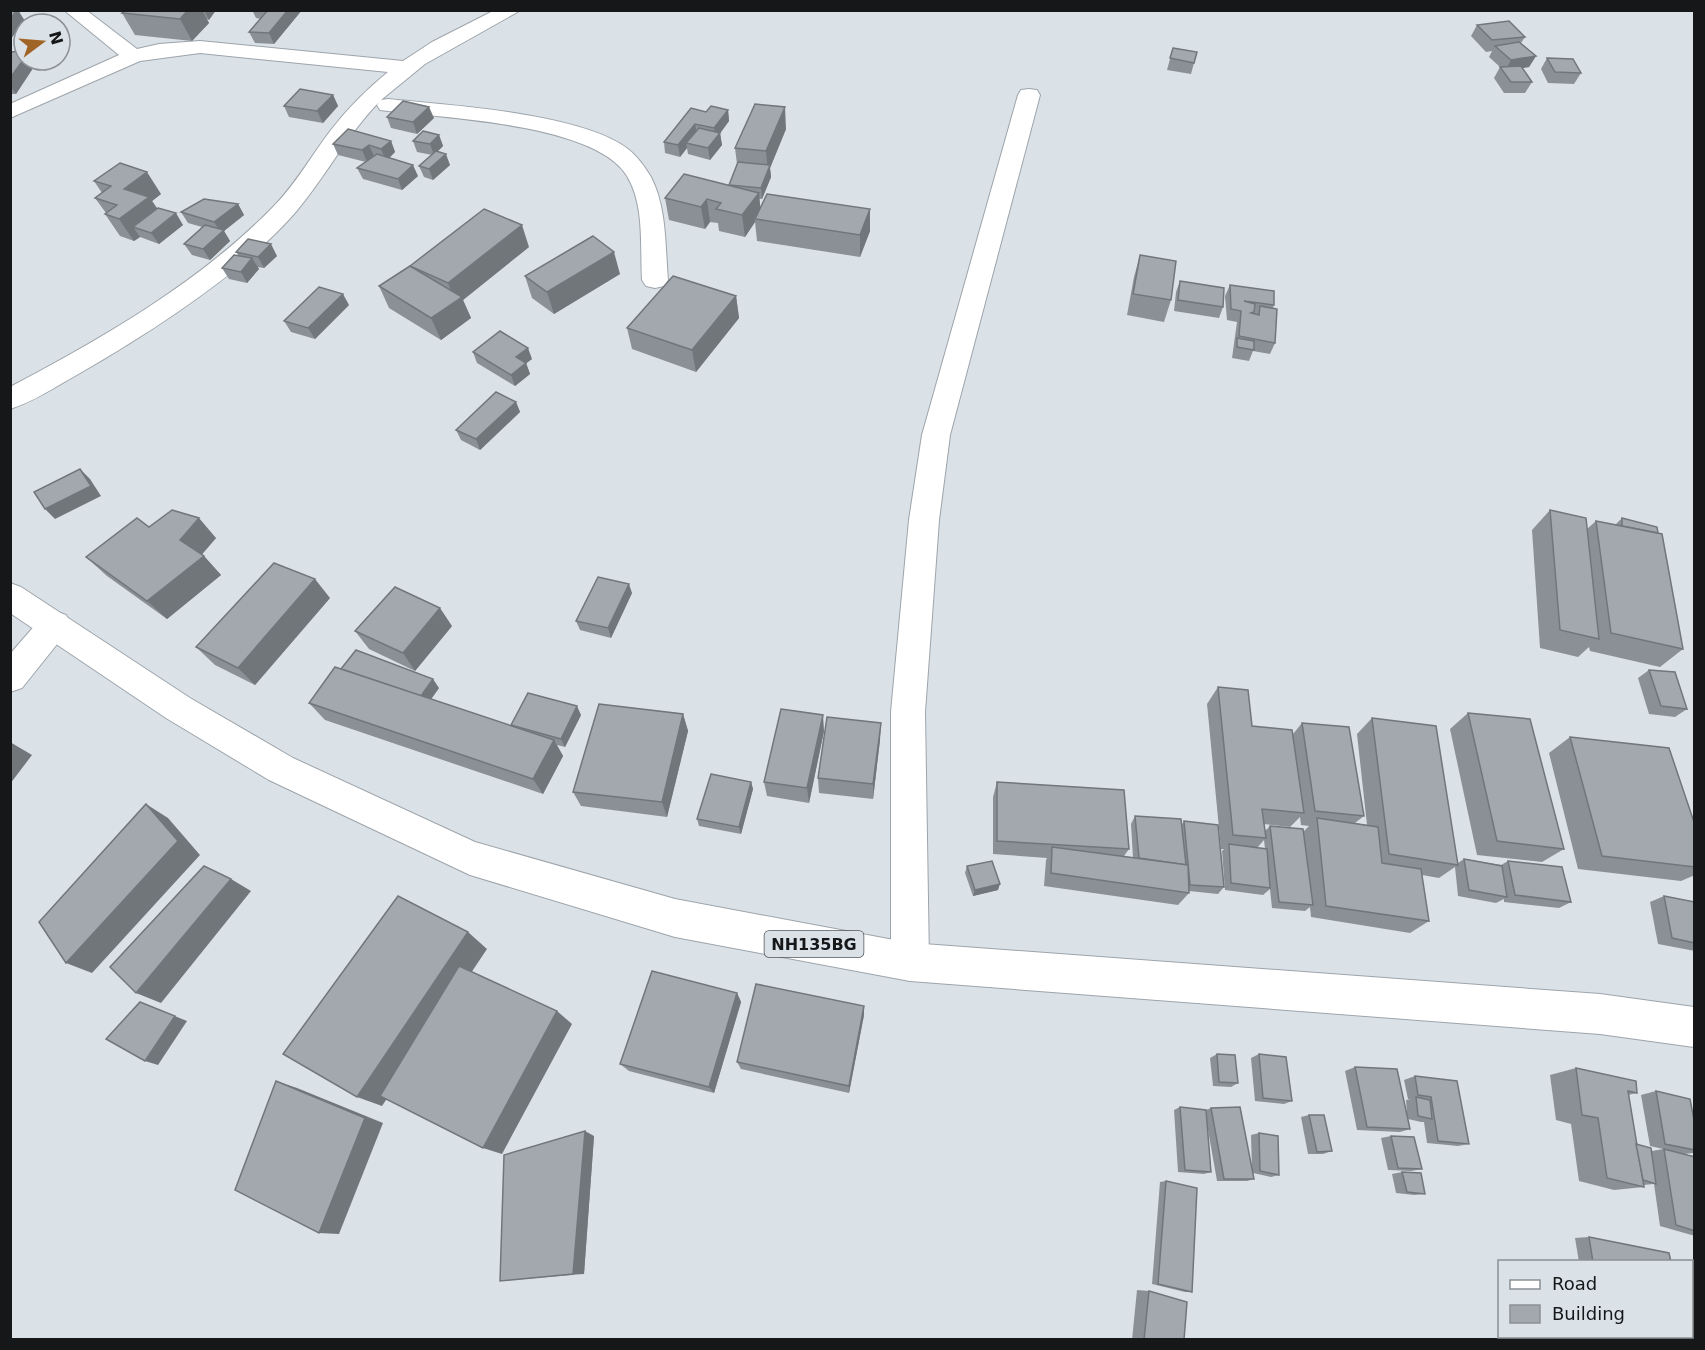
<svg xmlns="http://www.w3.org/2000/svg" width="1705" height="1350" font-family="'DejaVu Sans',sans-serif">
<style>
.lines{fill:none;stroke-linecap:round;stroke-linejoin:round}
.street-casing{stroke:#9da4aa;stroke-width:2}
.highway-casing{stroke:#9da4aa;stroke-width:2}
.street{fill:#fff;fill-rule:evenodd}
.highway{fill:#fff;fill-rule:evenodd}
.wall{fill:#8b9096;fill-rule:evenodd}
.shaded-wall{fill:#71767a}
.building{fill:#a2a8ae;stroke:#71767a;stroke-width:1.5}
.labels{text-anchor:middle;dominant-baseline:central;stroke-width:6;stroke-linejoin:round;paint-order:stroke}
.shield{fill:#dae2e8;stroke:#505457;stroke-width:1.5}
.shield-label{font-size:16px;font-weight:bold;fill:#151719}
</style>
<rect width="100%" height="100%" fill="#dae2e8"/>
<g class="lines">
<defs>
<g id="street">
<path d="M 64,10 L 86,10 L 137,49 L 159,44 L 200,41 L 403,61 L 432,42 L 495,10 L 521,10 L 425,64 L 381,100 L 388,99 C 448,105 581,113 628,149 C 637,156 645,167 651,177 C 667,208 665,246 668,280 L 664,286 L 655,288 L 646,286 L 642,280 C 640,247 645,206 627,176 C 596,124 445,118 388,111 L 380,110 L 377,105 L 379,102 C 346,136 325,178 294,214 C 238,277 148,334 75,376 C 55,387 33,402 10,409 L 10,387 C 103,338 200,282 273,207 C 296,184 311,156 331,130 C 348,108 367,89 388,72 L 200,53 L 140,61 L 10,118 L 10,104 L 119,55 Z"/>
<polygon points="1029,89 1037,90 1040,95 950,435 939,520 925,712 929,962 924,976 910,981 896,976 891,962 891,712 909,520 922,435 1018,95 1021,90"/>
<polygon points="55,611 66,615 71,624 66,633 22,688 10,692 10,654 44,615"/>
</g>
<polygon id="highway" points="10,583 21,587 190,698 293,758 475,842 675,899 910,943 1600,994 1694,1007 1694,1047 1600,1034 910,981 675,937 470,875 269,780 166,718 10,613"/>
</defs>
<use href="#street" class="street-casing"/>
<use href="#highway" class="highway-casing"/>
<use href="#street" class="street"/>
<use href="#highway" class="highway"/>
</g>
<g class="wall">
<polygon points="126,10 216,10 209,20 207,19 209,23 192,41 135,35 122,13"/>
<polygon points="252,10 302,10 274,44 255,43 249,32 261,19 256,18"/>
<polygon points="1477,25 1525,37 1521,43 1536,56 1529,67 1522,68 1532,82 1525,93 1504,93 1494,78 1500,67 1489,57 1492,51 1486,52 1471,36"/>
<polygon points="1173,48 1197,52 1191,74 1167,70"/>
<polygon points="10,52 24,60 36,60 37,62 16,94 10,94"/>
<polygon points="1547,58 1581,73 1574,84 1548,83 1541,69"/>
<polygon points="333,95 338,106 323,123 289,117 284,106"/>
<polygon points="728,110 729,121 720,133 722,145 710,160 688,154 687,148 680,157 665,153 664,142 706,112"/>
<polygon points="387,117 434,118 417,134 391,128"/>
<polygon points="786,129 770,168 771,177 762,199 759,199 760,209 870,231 860,257 757,241 755,222 745,237 719,231 718,223 710,222 705,229 669,220 665,198 729,186 737,164 735,148"/>
<polygon points="439,135 443,146 438,151 450,165 433,180 424,177 419,166 432,155 417,152 413,141"/>
<polygon points="391,141 395,152 389,158 418,176 402,190 363,179 357,168 366,162 338,155 333,144"/>
<polygon points="94,181 161,194 152,201 157,208 183,225 159,244 140,237 134,241 120,236 105,214 106,213 95,198 102,193"/>
<polygon points="238,204 244,215 224,231 230,241 210,260 192,255 184,244 202,227 188,223 181,212"/>
<polygon points="529,247 463,300 471,318 441,340 389,308 379,286 410,266"/>
<polygon points="236,252 277,256 264,268 257,267 259,269 247,283 229,279 222,268 238,255"/>
<polygon points="1140,255 1171,300 1164,322 1127,315 1134,277"/>
<polygon points="620,274 554,314 532,298 525,276"/>
<polygon points="1180,281 1223,307 1219,318 1174,311 1176,292"/>
<polygon points="1230,285 1274,305 1273,308 1275,343 1270,354 1253,351 1249,361 1232,358 1237,322 1227,320 1225,296"/>
<polygon points="736,296 739,318 696,372 632,349 627,328"/>
<polygon points="349,305 315,339 291,332 284,321"/>
<polygon points="473,352 532,359 526,363 530,374 515,386 477,363"/>
<polygon points="516,402 520,412 480,450 461,440 456,430"/>
<polygon points="1550,510 1587,529 1596,521 1615,525 1622,518 1658,533 1683,649 1660,667 1590,651 1589,647 1578,657 1540,648 1532,530"/>
<polygon points="149,527 216,538 202,554 221,575 167,619 107,576 86,557"/>
<polygon points="632,593 611,638 580,630 576,621"/>
<polygon points="330,598 255,685 215,665 196,647"/>
<polygon points="452,626 415,671 369,649 355,631"/>
<polygon points="1649,670 1687,709 1675,717 1649,714 1638,678"/>
<path d="M 1218,687 L 1252,726 L 1293,734 L 1302,723 L 1364,816 L 1355,823 L 1367,825 L 1357,734 L 1372,718 L 1458,863 L 1464,859 L 1501,865 L 1508,861 L 1571,902 L 1559,908 L 1504,902 L 1504,899 L 1496,903 L 1458,896 L 1455,867 L 1439,878 L 1422,875 L 1429,921 L 1410,933 L 1311,917 L 1310,907 L 1305,911 L 1272,908 L 1270,889 L 1263,895 L 1225,890 L 1222,851 L 1224,849 L 1221,849 L 1207,704 ZM 1300,817 L 1301,825 L 1309,826 L 1303,832 L 1270,826 L 1265,831 L 1264,824 L 1290,827 ZM 1264,840 L 1265,849 L 1257,848 Z"/>
<polygon points="439,688 431,699 511,726 581,715 565,747 557,745 563,756 543,794 325,720 309,703"/>
<polygon points="1468,713 1564,849 1542,862 1477,855 1450,729"/>
<polygon points="683,714 688,731 667,817 581,806 573,792"/>
<polygon points="824,731 809,803 767,796 764,782"/>
<polygon points="1570,737 1695,825 1695,875 1681,881 1578,869 1549,753"/>
<polygon points="880,740 873,799 819,793 818,778"/>
<polygon points="751,782 753,789 741,834 699,826 697,819"/>
<polygon points="997,782 1129,849 1124,856 1133,858 1131,824 1135,816 1181,826 1184,821 1224,887 1218,894 1189,891 1189,893 1178,905 1044,886 1046,860 1047,858 993,854 993,797"/>
<polygon points="967,866 998,890 973,896 965,873"/>
<polygon points="1664,896 1695,902 1695,951 1658,944 1650,902"/>
<polygon points="737,993 741,1002 714,1093 629,1071 620,1064"/>
<polygon points="864,1015 849,1093 741,1069 737,1062"/>
<polygon points="1217,1054 1238,1083 1231,1087 1213,1086 1210,1058"/>
<polygon points="1259,1054 1292,1101 1284,1104 1255,1101 1251,1058"/>
<polygon points="1355,1067 1407,1114 1406,1100 1411,1099 1408,1099 1404,1080 1415,1076 1469,1144 1458,1146 1427,1143 1424,1122 1421,1122 1408,1119 1410,1129 1400,1132 1357,1130 1345,1071"/>
<path d="M 1576,1068 L 1637,1093 L 1628,1095 L 1636,1144 L 1652,1151 L 1663,1149 L 1650,1146 L 1641,1095 L 1656,1091 L 1695,1125 L 1695,1236 L 1660,1226 L 1654,1184 L 1643,1185 L 1644,1187 L 1614,1190 L 1579,1181 L 1571,1124 L 1556,1120 L 1550,1075 ZM 1693,1153 L 1694,1156 L 1684,1154 Z"/>
<polygon points="1180,1107 1206,1110 1211,1108 1252,1170 1251,1135 1259,1133 1279,1175 1271,1177 1253,1173 1254,1179 1247,1181 1217,1181 1207,1124 1211,1172 1204,1174 1178,1172 1174,1110"/>
<polygon points="1309,1115 1332,1151 1323,1154 1308,1154 1301,1117"/>
<polygon points="594,1136 584,1274 500,1281"/>
<polygon points="1391,1136 1422,1169 1411,1171 1388,1170 1381,1138"/>
<polygon points="1402,1172 1425,1194 1414,1195 1396,1193 1392,1174"/>
<polygon points="1166,1181 1192,1292 1185,1292 1152,1284 1160,1182"/>
<polygon points="1589,1237 1671,1262 1579,1262 1575,1238"/>
<polygon points="1137,1290 1149,1291 1184,1340 1132,1340"/>
</g>
<g class="shaded-wall">
<polygon points="18,10 25,21 10,40 10,19"/>
<polygon points="188,10 202,10 209,23 192,41 180,19"/>
<polygon points="204,10 216,10 209,20"/>
<polygon points="288,10 302,10 274,44 269,33"/>
<polygon points="1536,56 1529,67 1505,71 1511,60"/>
<polygon points="24,59 24,60 36,60 37,62 16,94 10,86 10,78"/>
<polygon points="333,95 338,106 323,123 317,111"/>
<polygon points="429,107 434,118 417,134 413,122"/>
<polygon points="785,107 786,129 770,168 771,177 762,199 761,188 768,172 766,151"/>
<polygon points="728,110 729,121 716,139 720,133 722,145 710,160 708,148 715,139 714,128"/>
<polygon points="695,124 697,135 686,143 687,148 680,157 678,145"/>
<polygon points="439,135 443,146 434,155 430,144"/>
<polygon points="391,141 395,152 386,161 381,149"/>
<polygon points="369,145 374,156 367,162 362,150"/>
<polygon points="446,154 450,165 433,180 429,169"/>
<polygon points="413,165 418,176 402,190 398,179"/>
<polygon points="147,172 161,194 152,201 164,219 133,227 140,237 134,241 119,219 124,189"/>
<polygon points="759,193 761,215 755,219 755,222 745,237 742,215"/>
<polygon points="707,199 710,222 705,229 701,207"/>
<polygon points="238,204 244,215 224,231 230,241 210,260 203,249 221,233 214,222"/>
<polygon points="870,209 870,231 860,257 860,235"/>
<polygon points="176,213 183,225 159,244 151,233"/>
<polygon points="522,225 529,247 463,300 471,318 441,340 431,318 455,301 448,283"/>
<polygon points="271,244 277,256 264,268 258,257"/>
<polygon points="614,252 620,274 554,314 547,292"/>
<polygon points="252,258 259,269 247,283 241,272"/>
<polygon points="343,294 349,305 315,339 308,328"/>
<polygon points="736,296 739,318 696,372 692,350"/>
<polygon points="528,348 532,359 520,368 516,357"/>
<polygon points="526,363 530,374 515,386 511,375"/>
<polygon points="516,402 520,412 480,450 476,439"/>
<polygon points="80,469 90,479 101,496 55,519 45,509"/>
<polygon points="199,518 216,538 198,559 180,540"/>
<polygon points="204,556 221,575 167,619 147,601"/>
<polygon points="315,579 330,598 255,685 238,668"/>
<polygon points="629,584 632,593 611,638 608,628"/>
<polygon points="440,608 452,626 415,671 403,653"/>
<polygon points="433,679 439,688 424,709 417,701"/>
<polygon points="577,706 581,715 565,747 561,739"/>
<polygon points="683,714 688,731 667,817 662,802"/>
<polygon points="823,715 824,731 809,803 807,788"/>
<polygon points="881,723 880,740 873,799 873,784"/>
<polygon points="554,740 563,756 543,794 533,779"/>
<polygon points="10,742 32,755 10,784"/>
<polygon points="751,782 753,789 741,834 739,827"/>
<polygon points="146,804 168,818 200,855 92,973 66,963"/>
<polygon points="231,879 251,891 161,1003 136,993"/>
<polygon points="1000,884 998,890 973,896 975,890"/>
<polygon points="468,932 487,949 382,1106 357,1097"/>
<polygon points="737,993 741,1002 714,1093 709,1087"/>
<polygon points="140,1002 187,1021 158,1065 145,1061"/>
<polygon points="864,1006 864,1015 849,1093 849,1086"/>
<polygon points="557,1011 572,1024 502,1154 483,1148"/>
<polygon points="276,1081 297,1088 383,1123 339,1234 319,1233"/>
<polygon points="585,1131 594,1136 584,1274 573,1274"/>
</g>
<g class="building">
<polygon points="10,10 17,10 10,19"/>
<polygon points="126,10 188,10 180,19 122,13"/>
<polygon points="268,10 288,10 269,33 249,32"/>
<polygon points="1509,21 1525,37 1492,40 1477,25"/>
<polygon points="1519,42 1536,56 1511,60 1495,46"/>
<polygon points="1173,48 1197,52 1194,63 1170,58"/>
<polygon points="24,51 24,59 10,78 10,52"/>
<polygon points="1547,58 1573,59 1581,73 1555,72"/>
<polygon points="1521,66 1532,82 1511,82 1500,67"/>
<polygon points="300,89 333,95 317,111 284,106"/>
<polygon points="403,101 429,107 413,122 387,117"/>
<polygon points="755,104 785,107 766,151 735,148"/>
<polygon points="711,106 728,110 714,128 695,124 678,145 664,142 691,108 706,112"/>
<polygon points="699,128 720,133 708,148 686,143"/>
<polygon points="348,129 391,141 381,149 369,145 362,150 333,144"/>
<polygon points="423,131 439,135 430,144 413,141"/>
<polygon points="436,151 446,154 429,169 419,166"/>
<polygon points="377,154 413,165 398,179 357,168"/>
<polygon points="738,162 770,165 761,188 729,185"/>
<polygon points="120,163 147,172 124,189 149,197 119,219 105,214 117,205 95,198 111,186 94,181"/>
<polygon points="684,174 759,193 742,215 716,209 721,203 707,199 701,207 665,198"/>
<polygon points="767,194 870,209 860,235 755,219"/>
<polygon points="204,199 238,204 214,222 181,212"/>
<polygon points="158,208 176,213 151,233 133,227"/>
<polygon points="484,209 522,225 448,283 410,266"/>
<polygon points="205,225 224,230 203,249 184,244"/>
<polygon points="593,236 614,252 547,292 525,276"/>
<polygon points="248,239 271,244 258,257 236,252"/>
<polygon points="234,255 252,258 241,272 222,268"/>
<polygon points="1140,255 1176,261 1171,300 1133,294"/>
<polygon points="410,266 462,297 431,318 379,286"/>
<polygon points="673,276 736,296 692,350 627,328"/>
<polygon points="1180,281 1224,288 1223,307 1178,300"/>
<polygon points="1230,285 1274,291 1274,305 1244,301 1255,304 1254,312 1251,313 1259,315 1260,306 1277,309 1275,343 1239,336 1241,311 1231,309"/>
<polygon points="319,287 343,294 308,328 284,321"/>
<polygon points="500,331 528,348 516,357 526,363 511,375 473,352"/>
<polygon points="1237,338 1254,341 1254,350 1237,347"/>
<polygon points="496,392 516,402 476,439 456,430"/>
<polygon points="80,469 91,486 45,509 34,492"/>
<polygon points="172,510 199,518 180,540 204,556 147,601 86,557 137,518 149,527"/>
<polygon points="1550,510 1586,518 1599,639 1560,630"/>
<polygon points="1622,518 1657,527 1658,533 1622,526"/>
<polygon points="1596,521 1662,534 1683,649 1611,633"/>
<polygon points="274,563 315,579 238,668 196,647"/>
<polygon points="598,577 629,584 608,628 576,621"/>
<polygon points="395,587 440,608 403,653 355,631"/>
<polygon points="356,650 433,679 421,696 341,669"/>
<polygon points="335,667 554,740 533,779 309,703"/>
<polygon points="1649,670 1675,672 1687,709 1661,706"/>
<polygon points="1218,687 1248,690 1252,726 1292,730 1304,813 1262,809 1266,838 1233,835"/>
<polygon points="528,693 577,706 561,739 511,725"/>
<polygon points="599,704 683,714 662,802 573,792"/>
<polygon points="781,709 823,715 807,788 764,782"/>
<polygon points="1468,713 1530,719 1564,849 1497,841"/>
<polygon points="827,717 881,723 873,784 818,778"/>
<polygon points="1372,718 1436,726 1458,865 1389,854"/>
<polygon points="1302,723 1349,727 1364,816 1315,811"/>
<polygon points="1570,737 1669,748 1695,825 1695,867 1602,856"/>
<polygon points="711,774 751,782 739,827 697,819"/>
<polygon points="997,782 1124,790 1129,849 997,841"/>
<polygon points="146,804 178,841 66,963 39,922"/>
<polygon points="1135,816 1181,819 1186,865 1139,858"/>
<polygon points="1317,818 1378,827 1382,863 1421,869 1429,921 1326,906"/>
<polygon points="1184,821 1218,825 1224,887 1190,885"/>
<polygon points="1270,826 1303,829 1313,905 1279,902"/>
<polygon points="1229,844 1267,849 1270,888 1231,883"/>
<polygon points="1052,847 1188,865 1189,893 1051,873"/>
<polygon points="1464,859 1502,866 1507,897 1469,890"/>
<polygon points="992,861 1000,884 975,890 967,866"/>
<polygon points="1508,861 1562,867 1571,902 1515,895"/>
<polygon points="204,866 231,879 136,993 110,967"/>
<polygon points="398,896 468,932 357,1097 283,1054"/>
<polygon points="1664,896 1695,902 1695,943 1672,938"/>
<polygon points="459,966 557,1011 483,1148 380,1096"/>
<polygon points="652,971 737,993 709,1087 620,1064"/>
<polygon points="756,984 864,1006 849,1086 737,1062"/>
<polygon points="140,1002 175,1016 145,1061 106,1039"/>
<polygon points="1217,1054 1235,1055 1238,1083 1219,1082"/>
<polygon points="1259,1054 1286,1057 1292,1101 1263,1098"/>
<polygon points="1355,1067 1397,1069 1410,1129 1367,1127"/>
<polygon points="1576,1068 1636,1081 1637,1093 1628,1091 1644,1187 1607,1178 1598,1118 1582,1115"/>
<polygon points="1415,1076 1457,1081 1469,1144 1438,1141 1431,1097 1418,1095"/>
<polygon points="276,1081 365,1118 319,1233 235,1190"/>
<polygon points="1656,1091 1690,1099 1695,1125 1695,1150 1665,1144"/>
<polygon points="1416,1097 1430,1100 1432,1119 1418,1116"/>
<polygon points="1180,1107 1206,1110 1211,1172 1185,1170"/>
<polygon points="1240,1107 1254,1179 1224,1179 1211,1108"/>
<polygon points="1309,1115 1324,1115 1332,1151 1317,1152"/>
<polygon points="585,1131 573,1274 500,1281 504,1155"/>
<polygon points="1259,1133 1278,1136 1279,1175 1260,1171"/>
<polygon points="1391,1136 1414,1137 1422,1169 1398,1168"/>
<polygon points="1636,1144 1651,1148 1656,1184 1643,1180"/>
<polygon points="1664,1149 1695,1157 1695,1231 1676,1225"/>
<polygon points="1402,1172 1421,1173 1425,1194 1407,1192"/>
<polygon points="1166,1181 1197,1188 1192,1292 1158,1284"/>
<polygon points="1589,1237 1669,1253 1671,1262 1593,1262"/>
<polygon points="1149,1291 1187,1302 1184,1340 1144,1340"/>
</g>
<g class="labels">
<rect class="shield" x="764.5" y="931" width="99" height="26" rx="4.5"/>
<g class="shield-label">
<text x="814" y="944">NH135BG</text>
</g>
</g>
<rect width="1705" height="1350" fill="none" stroke="#151719" stroke-width="24"/>
<rect x="1498" y="1260" width="195" height="78" fill="#dae2e8" stroke="#8b9195" stroke-width="1.5"/>
<rect x="1510" y="1280" width="30" height="9" fill="#ffffff" stroke="#8b9195" stroke-width="1.5"/>
<text x="1552" y="1290" font-size="18" fill="#151719">Road</text>
<rect x="1510" y="1305" width="30" height="18" fill="#a2a8ae" stroke="#8b9195" stroke-width="1.5"/>
<text x="1552" y="1320" font-size="18" fill="#151719">Building</text>
<g transform="translate(42 42) rotate(74)"><circle r="28" fill="#dae2e8" stroke="#8b9195" stroke-width="1.5"/>
<path d="M0-4.5L10 22L0 15L-10 22Z" fill="#a06526"/>
<text y="-9" font-size="16" font-weight="bold" text-anchor="middle" fill="#151719">N</text>
</g>
</svg>
